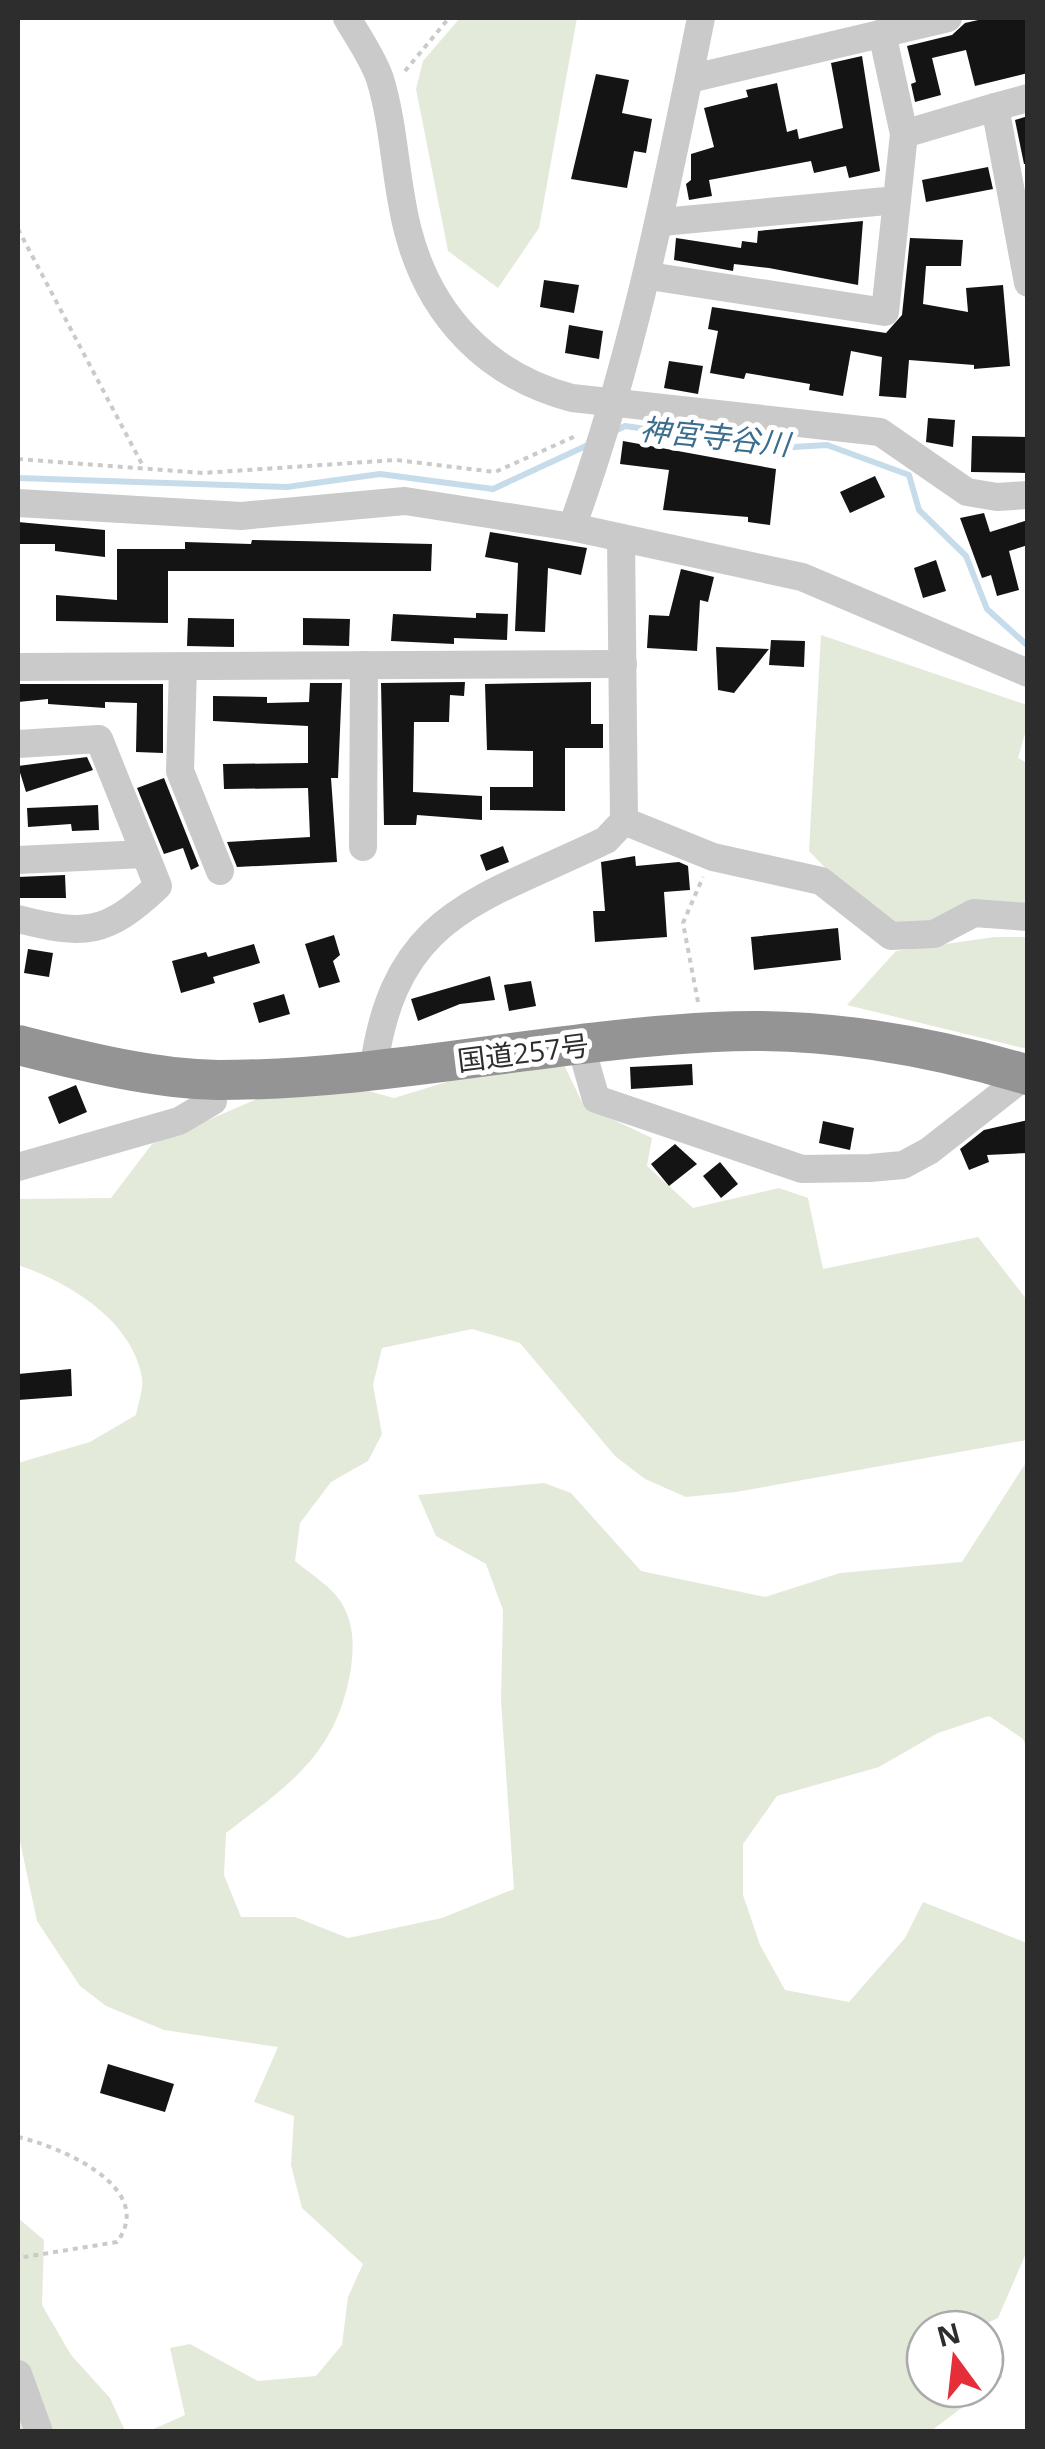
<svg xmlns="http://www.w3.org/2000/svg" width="1045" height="2449" font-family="'Open Sans','Noto Sans JP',sans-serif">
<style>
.green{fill:#e3eada}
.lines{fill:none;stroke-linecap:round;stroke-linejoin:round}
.stream{stroke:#c6dceb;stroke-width:6}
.building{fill:#141414}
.path{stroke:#cacaca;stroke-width:4;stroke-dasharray:5 5;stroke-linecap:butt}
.minor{stroke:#cacaca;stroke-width:28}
.highway{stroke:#949494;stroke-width:40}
.labels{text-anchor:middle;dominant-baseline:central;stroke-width:10;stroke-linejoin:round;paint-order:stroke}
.street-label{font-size:28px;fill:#2d2d2d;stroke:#fff}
.water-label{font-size:30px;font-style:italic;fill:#3b6d8e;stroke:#fff}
</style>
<rect width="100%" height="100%" fill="#fff"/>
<g class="green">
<polygon points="460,18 577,18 539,228 498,288 448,251 416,89 423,61"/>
<polygon points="821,635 1027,705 1027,727 1018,758 1027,763 1027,916 893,924 863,907 809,851"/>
<polygon points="995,937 1027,937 1027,1049 847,1005 896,951"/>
<path d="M 564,1065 L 584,1106 L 652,1138 L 647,1166 L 693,1208 L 779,1188 L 808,1198 L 823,1269 L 978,1237 L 1027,1300 L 1027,1440 L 736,1492 L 686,1497 L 645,1479 L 615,1456 L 520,1343 L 472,1329 L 382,1348 L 373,1385 L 382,1434 L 368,1461 L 331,1482 L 300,1523 L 295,1561 C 309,1573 332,1587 341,1602 C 354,1623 354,1645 351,1668 C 337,1754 291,1783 226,1833 L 224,1875 L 241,1917 L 295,1917 L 348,1938 L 442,1918 L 514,1889 L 501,1700 L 503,1610 L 486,1564 L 436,1536 L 418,1495 L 544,1483 L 571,1493 L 641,1571 L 765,1597 L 840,1573 L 962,1562 L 1027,1461 L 1027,1749 L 1023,1739 L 989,1716 L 938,1733 L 879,1767 L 777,1796 L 743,1844 L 743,1895 L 760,1945 L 785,1990 L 849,2002 L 905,1938 L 923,1902 L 1027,1943 L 1027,2251 L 998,2318 L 975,2329 L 925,2329 L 925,2389 L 985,2389 L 985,2365 L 1003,2377 L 931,2431 L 149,2431 L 185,2415 L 170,2348 L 190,2344 L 258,2381 L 316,2376 L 342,2345 L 348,2297 L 363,2264 L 302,2208 L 291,2165 L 294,2116 L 254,2102 L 278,2047 L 164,2030 L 106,2006 L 80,1986 L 37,1921 L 18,1832 L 18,1463 L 90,1442 L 136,1415 C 138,1404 144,1388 142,1377 C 131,1319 68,1282 18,1265 L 18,1199 L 111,1198 L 152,1144 L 269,1094 L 339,1083 L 394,1098 L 463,1077 Z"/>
<polygon points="18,2218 44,2240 42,2305 71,2355 110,2398 125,2431 18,2431"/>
</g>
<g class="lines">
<g class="stream">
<polyline points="613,432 625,426 777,448 827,445 909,475 919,510 966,556 987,609 1028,646"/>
<polyline points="18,478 287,487 380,474 493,489 588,445"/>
</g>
</g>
<g class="building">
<polygon points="987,18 1028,18 1028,73 975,86 966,50 932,58 941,95 915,102 911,84 916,82 907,46 952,35 965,23"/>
<polygon points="862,56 880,171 849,178 846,166 814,173 811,161 709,180 712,196 689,200 686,184 691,180 691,154 714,147 704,108 748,97 746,90 777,83 787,132 797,129 799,139 843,128 831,63"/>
<polygon points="596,74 629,80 622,113 652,119 646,153 634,151 627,188 571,179"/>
<polygon points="1028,116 1028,164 1024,164 1015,120"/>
<polygon points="988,167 993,189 926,202 922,180"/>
<polygon points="863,221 858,285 769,268 734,264 733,271 674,260 676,238 741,248 742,241 757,243 758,231"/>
<polygon points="910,238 963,240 961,266 926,266 923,304 968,312 966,288 1003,285 1010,366 974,369 974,365 909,360 906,398 879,396 882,357 851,351 843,396 809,390 810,384 746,373 744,379 710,373 718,331 708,329 712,307 886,333 902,315"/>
<polygon points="544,280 579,285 574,313 540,307"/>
<polygon points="569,325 603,331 599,359 565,353"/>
<polygon points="669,361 703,366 698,394 664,388"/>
<polygon points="928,418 955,420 953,447 926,442"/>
<polygon points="972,436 1028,437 1028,473 971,472"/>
<polygon points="623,441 776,469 770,525 748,522 748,517 663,510 669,470 620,464"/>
<polygon points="875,476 885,497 850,513 840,492"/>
<polygon points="984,513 990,532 1028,520 1028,545 1009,551 1019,590 997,596 991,575 982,578 960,518"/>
<polygon points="18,522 105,530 105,557 55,551 55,544 18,544"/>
<polygon points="490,532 587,548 581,575 548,568 545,632 515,631 518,563 485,557"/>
<polygon points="252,540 432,544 431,571 168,571 168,623 56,621 56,595 117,600 117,549 185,549 185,542 251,544"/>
<polygon points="936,560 946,591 923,598 914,568"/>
<polygon points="681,569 714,577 708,602 700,600 697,651 647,648 649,615 669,616"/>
<polygon points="476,613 508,614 507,640 454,638 454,644 391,641 393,614 476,618"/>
<polygon points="188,618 234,619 234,647 187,646"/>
<polygon points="303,618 350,619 349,646 303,645"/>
<polygon points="771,640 805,641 804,667 769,665"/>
<polygon points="716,647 769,649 734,693 718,690"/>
<polygon points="465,682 464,696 450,695 449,722 414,722 413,792 482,796 482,820 417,815 416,825 384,825 381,683"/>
<polygon points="591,682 591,724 603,724 603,748 565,748 565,811 490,810 490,787 533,787 533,751 487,750 485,684"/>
<polygon points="310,683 342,683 338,778 331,778 337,862 237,867 227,842 310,837 308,788 224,789 223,764 308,763 308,726 213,721 213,696 267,697 267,703 309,702"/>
<polygon points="18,684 163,684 163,753 136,752 137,703 105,702 105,708 48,704 48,699 18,702"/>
<polygon points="87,757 93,770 26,792 18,766"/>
<polygon points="164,778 199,866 191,870 183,848 164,854 137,788"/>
<polygon points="98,805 99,830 72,831 71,824 28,827 27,808"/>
<polygon points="503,846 509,862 486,871 480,855"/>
<polygon points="635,856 636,866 679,862 688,866 690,890 664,892 667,937 595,942 593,911 605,911 601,862"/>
<polygon points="65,875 66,898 18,898 18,877"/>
<polygon points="838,928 841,960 754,970 751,937"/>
<polygon points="334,935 340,955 333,961 340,982 319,988 305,944"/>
<polygon points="254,944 260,963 213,977 215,983 181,993 172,961 206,952 208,957"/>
<polygon points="28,949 53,953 49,977 24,973"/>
<polygon points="490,976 495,1000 460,1004 418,1021 411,999"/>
<polygon points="531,981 536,1006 509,1011 504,985"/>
<polygon points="284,994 290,1014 259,1023 253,1003"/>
<polygon points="692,1064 693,1085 631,1089 630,1067"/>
<polygon points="76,1085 87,1112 59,1124 48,1097"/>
<polygon points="1028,1120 1028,1153 987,1155 989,1162 969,1170 960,1149 984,1130"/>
<polygon points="823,1121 854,1128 850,1150 819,1143"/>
<polygon points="675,1144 697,1164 669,1186 651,1164"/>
<polygon points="720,1162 738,1184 721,1198 703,1176"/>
<polygon points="71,1369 72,1396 18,1400 18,1374"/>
<polygon points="108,2064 174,2084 165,2112 100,2093"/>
</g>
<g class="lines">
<g class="path">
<polyline points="405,71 449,18"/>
<polyline points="18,229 144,468"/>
<polyline points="18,459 203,473 396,460 495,472 578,435"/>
<polyline points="698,1002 683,923 703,877"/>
<path d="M 18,2137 C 58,2146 158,2187 117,2242 L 18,2258"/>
</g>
<g class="minor">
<path d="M 347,18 C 358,37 373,58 380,79 C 395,128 395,182 408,231 C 430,316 488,376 572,398 L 880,432 L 967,492 L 997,497 L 1028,495"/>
<polyline points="882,33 904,134 995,107 1028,283"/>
<polyline points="689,79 948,18"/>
<polyline points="995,107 1028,98"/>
<polyline points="662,222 897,200"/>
<polyline points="649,276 885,312 904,134"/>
<polyline points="18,503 241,516 405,501 572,527 802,577 1028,673"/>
<path d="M 572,527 C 633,360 666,190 701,18"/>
<polyline points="18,667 623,664"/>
<polyline points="183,667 180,771 220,871"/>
<path d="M 18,744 L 99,739 L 158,886 C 106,935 85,936 18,919"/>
<polyline points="624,821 713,857 821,881 891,936 934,934 974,913 1028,917"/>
<polyline points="363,847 364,665"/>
<polyline points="18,860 144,854"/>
<polyline points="580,1043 596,1099 802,1169 870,1168 903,1165 929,1151 1026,1075"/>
<path d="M 373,1072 C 394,912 478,902 606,840 L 624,821 L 621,538"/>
<polyline points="18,1167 179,1121 213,1101 215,1080"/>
<polyline points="18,2374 39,2432"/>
</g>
<path class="highway" d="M 18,1045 C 82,1061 152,1079 218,1080 C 385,1080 548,1040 714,1032 C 818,1026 929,1045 1028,1075"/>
</g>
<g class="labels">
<g class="street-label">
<text transform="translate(523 1052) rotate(-7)">国道257号</text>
</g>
<g class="water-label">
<text transform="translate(715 436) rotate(6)">神宮寺谷川</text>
</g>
</g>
<rect width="1045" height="2449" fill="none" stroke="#2d2d2d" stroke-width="40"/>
<g transform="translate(955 2359) rotate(345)"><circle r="48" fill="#ffffff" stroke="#ababab" stroke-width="2.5"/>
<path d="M0-8L18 38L0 25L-18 38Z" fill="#e52e39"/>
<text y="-15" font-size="28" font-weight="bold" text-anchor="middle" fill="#2d2d2d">N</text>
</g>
</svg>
